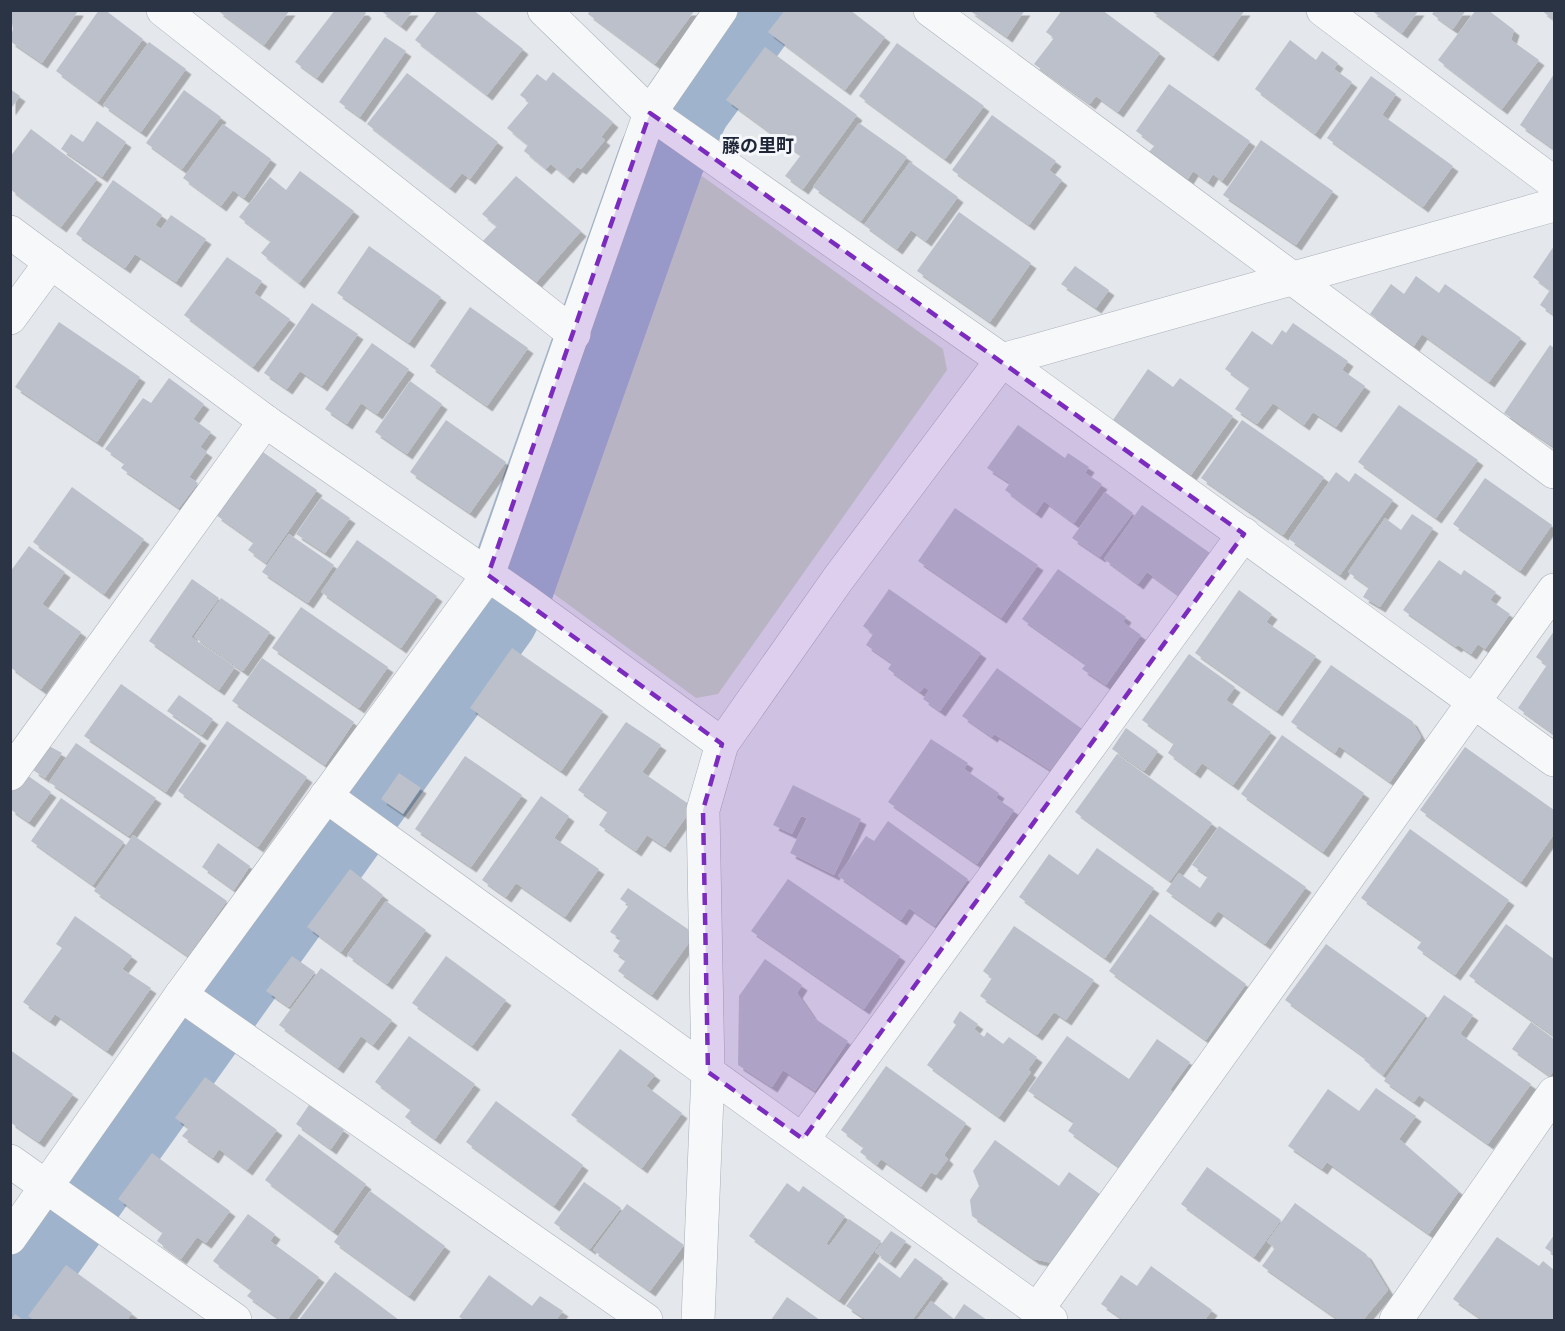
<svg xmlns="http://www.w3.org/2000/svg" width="1565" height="1331" font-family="Montserrat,'Noto Sans JP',sans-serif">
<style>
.green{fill:#c9d6c5}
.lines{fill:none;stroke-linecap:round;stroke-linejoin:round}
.river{stroke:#9fb4cc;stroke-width:87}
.building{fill:#bbc0ca;filter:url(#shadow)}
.minor-casing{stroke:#a9aeb7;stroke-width:34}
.minor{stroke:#f7f8fa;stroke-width:33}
.marked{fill:#7b2cbf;fill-opacity:0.2;stroke:#7b2cbf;stroke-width:4.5;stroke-dasharray:12 8;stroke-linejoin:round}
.labels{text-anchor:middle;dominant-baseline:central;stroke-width:6;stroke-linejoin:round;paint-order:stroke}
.neighbourhood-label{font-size:18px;font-weight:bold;fill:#1d2536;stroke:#f4f6f9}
</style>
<defs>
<filter id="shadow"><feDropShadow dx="5.5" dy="5.5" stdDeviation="0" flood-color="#0004"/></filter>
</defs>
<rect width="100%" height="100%" fill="#e4e7ec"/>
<polygon class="green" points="681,161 943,349 947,370 718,694 696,698 539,583"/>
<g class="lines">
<polyline class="river" points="10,1294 495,616 512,582 662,157 688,105 757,10"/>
</g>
<g class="building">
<polygon points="10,10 77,10 78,11 42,63 10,41 13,29"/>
<polygon points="99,10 105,10 143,39 98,102 56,71"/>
<polygon points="217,10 290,10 264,45"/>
<polygon points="335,10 363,10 366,13 317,78 295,62"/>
<polygon points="380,10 413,10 401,26"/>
<polygon points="438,10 473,10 523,49 487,95 415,40"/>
<polygon points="590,10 695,10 655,64 588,14"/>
<polygon points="785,10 850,10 885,37 845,90 768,32"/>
<polygon points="969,10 1025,10 1007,37"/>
<polygon points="1062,10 1102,10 1160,53 1118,112 1096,96 1090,104 1034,64 1054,38 1046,32"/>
<polygon points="1150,10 1245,10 1213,56"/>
<polygon points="1371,10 1419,10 1402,33"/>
<polygon points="1435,10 1466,10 1453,29 1432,14"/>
<polygon points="1476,10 1488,10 1514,30 1511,40 1539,60 1502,109 1438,60"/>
<polygon points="1541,10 1554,10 1554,20"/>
<polygon points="385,37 406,51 360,117 339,102"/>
<polygon points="1290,40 1316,60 1322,51 1338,63 1334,69 1352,82 1315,134 1255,89"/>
<polygon points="149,42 186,69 141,132 103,105"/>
<polygon points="897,43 984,106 945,159 859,96"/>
<polygon points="765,47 857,115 803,189 785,176 801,155 726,100"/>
<polygon points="553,72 613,122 601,137 605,140 581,169 577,167 568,178 551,164 546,169 524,151 528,145 507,128 529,102 520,95 537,74 546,81"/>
<polygon points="407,73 498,142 470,179 462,173 450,188 367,124"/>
<polygon points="1554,74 1554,149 1520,125"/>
<polygon points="1371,76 1396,94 1382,115 1453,166 1423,207 1327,138"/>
<polygon points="1169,84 1250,141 1222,181 1213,174 1208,182 1193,171 1188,179 1149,152 1155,145 1136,131"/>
<polygon points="10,89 20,96 10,110"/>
<polygon points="184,90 221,117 182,169 146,143"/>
<polygon points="992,115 1056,161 1049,170 1062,180 1029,225 952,170"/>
<polygon points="97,121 126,142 102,177 61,149 71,134 83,142"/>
<polygon points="859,123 907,157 861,221 813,187"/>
<polygon points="223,124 271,159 244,198 233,190 221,206 183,178"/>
<polygon points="31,129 97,179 61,227 10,189 10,157"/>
<polygon points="1261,140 1333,191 1296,245 1223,195"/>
<polygon points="910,162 958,197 926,241 911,230 897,249 864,225"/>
<polygon points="300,171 354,211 299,283 261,253 271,241 239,217 270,177 286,190"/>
<polygon points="516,176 581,231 533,286 482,242 497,226 482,214"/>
<polygon points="113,180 162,215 155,225 161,229 171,215 206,239 176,282 135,254 125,268 76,234"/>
<polygon points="959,212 1031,263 990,322 917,271"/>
<polygon points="369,246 441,297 409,343 337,293"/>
<polygon points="1554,246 1554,315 1540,305 1550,290 1533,277"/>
<polygon points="227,257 262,281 254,293 290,319 253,367 184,315"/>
<polygon points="1075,266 1109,290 1096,308 1061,284"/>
<polygon points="1416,276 1439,293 1445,284 1521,338 1489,382 1422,334 1414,346 1370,314 1391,284 1404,294"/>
<polygon points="312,303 358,334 322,386 300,371 287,389 264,373"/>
<polygon points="470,307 528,348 487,406 430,366"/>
<polygon points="59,322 140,377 97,442 15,387"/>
<polygon points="1293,323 1348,361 1342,370 1365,386 1336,427 1313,412 1304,425 1273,403 1257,424 1235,409 1250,387 1225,369 1252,331 1272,345 1282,330 1286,333"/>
<polygon points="372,343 409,369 377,414 361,403 347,424 325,409"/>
<polygon points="1550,345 1554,348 1554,447 1504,413"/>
<polygon points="1148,369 1173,387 1180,378 1233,416 1191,475 1113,420"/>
<polygon points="169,378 204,404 193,419 211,432 200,447 207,452 189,477 198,483 179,508 121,468 125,463 105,449 143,398 151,403"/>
<polygon points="410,381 442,404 407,454 375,432"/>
<polygon points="1399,405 1478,460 1436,518 1358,462"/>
<polygon points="446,420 506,462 470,513 410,472"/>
<polygon points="1242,420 1324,477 1283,535 1201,478"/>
<polygon points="1018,425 1065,458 1068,453 1089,467 1085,473 1102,484 1074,523 1044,501 1036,513 1005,490 1010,483 987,468"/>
<polygon points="260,450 317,490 266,563 248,550 254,542 216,515"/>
<polygon points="1336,472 1349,482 1355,473 1393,500 1340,575 1289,539"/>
<polygon points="1485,478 1552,525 1520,571 1453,524"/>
<polygon points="72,487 144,539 104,594 33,542"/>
<polygon points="1105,492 1133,513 1100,557 1072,538"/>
<polygon points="321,498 350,518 325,553 296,534"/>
<polygon points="1142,505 1210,553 1180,596 1147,572 1138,584 1104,559"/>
<polygon points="955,508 1038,565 1001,618 918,561"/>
<polygon points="1412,514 1433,528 1380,607 1363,597 1369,587 1348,572 1385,518 1401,530"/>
<polygon points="289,534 334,565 308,603 262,572"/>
<polygon points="357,540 437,596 401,648 321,592"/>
<polygon points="29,546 65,572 42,604 81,632 41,689 10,667 10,572"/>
<polygon points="1439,560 1461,575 1464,570 1496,592 1490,600 1510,614 1485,649 1478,644 1471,654 1458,645 1456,647 1403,610"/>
<polygon points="1058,569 1126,617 1123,622 1141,635 1106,685 1082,669 1086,664 1022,619"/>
<polygon points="192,579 219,598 191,637 235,667 219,690 149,641"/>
<polygon points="889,589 981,653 940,711 923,699 929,690 924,687 920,692 888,669 892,663 866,645 873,634 863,626"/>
<polygon points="1239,590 1272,614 1266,622 1316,656 1277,711 1195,653"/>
<polygon points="221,598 270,632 243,671 194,637"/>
<polygon points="301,607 388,667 359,708 272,648"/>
<polygon points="1554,631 1554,734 1518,708 1547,665 1536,657"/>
<polygon points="512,648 603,711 561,771 470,708"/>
<polygon points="1189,654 1235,687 1226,700 1271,732 1233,785 1202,763 1195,773 1168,753 1174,743 1142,720"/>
<polygon points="262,658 354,722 325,765 232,701"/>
<polygon points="1331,665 1412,721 1421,737 1390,782 1339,746 1335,753 1291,722"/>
<polygon points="997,668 1085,731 1055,773 994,734 992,737 962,716"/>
<polygon points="121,684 201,740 166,792 84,736"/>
<polygon points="179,695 213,719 202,735 167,711"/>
<polygon points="227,721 307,777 258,847 178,791"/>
<polygon points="626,722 661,745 642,772 693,807 665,847 647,835 636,851 599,825 608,811 578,790"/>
<polygon points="1126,728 1158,751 1144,771 1112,749"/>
<polygon points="1282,735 1364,793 1323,852 1241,794"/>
<polygon points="931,739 968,763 964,769 999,793 996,798 1014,810 977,864 888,802"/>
<polygon points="76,743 156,798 129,836 49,782"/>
<polygon points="49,746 62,753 45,778 33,770"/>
<polygon points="1465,747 1554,810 1554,834 1521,882 1420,810"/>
<polygon points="1117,754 1212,823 1170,881 1075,812"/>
<polygon points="465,756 522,795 471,867 415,829"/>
<polygon points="24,773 51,792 29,822 10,809 10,792"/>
<polygon points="399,773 421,788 403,814 381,799"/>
<polygon points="793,785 861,819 834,875 790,853 807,818 801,816 792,834 773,825"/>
<polygon points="541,796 569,816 554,838 599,869 565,917 516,883 506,897 482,880"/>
<polygon points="61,798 124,842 93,885 31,841"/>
<polygon points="888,821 968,879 935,926 909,908 901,920 838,876 866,836 874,841"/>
<polygon points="1219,826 1306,887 1265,944 1218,911 1210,922 1166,891 1179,873 1200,888 1208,876 1192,865"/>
<polygon points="1410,829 1509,900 1455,975 1417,948 1422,941 1361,898"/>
<polygon points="133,835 227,901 188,956 94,891"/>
<polygon points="218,843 250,866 234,890 202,867"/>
<polygon points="1097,848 1154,888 1105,958 1019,897 1049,854 1078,875"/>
<polygon points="350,869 383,895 341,952 307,927"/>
<polygon points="788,879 900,956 864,1009 751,931"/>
<polygon points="628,888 695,934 652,995 618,971 626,960 613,951 621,939 610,932 629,905 620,899"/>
<polygon points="386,901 426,930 387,984 347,955"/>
<polygon points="1150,914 1246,984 1206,1040 1109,971"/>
<polygon points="75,916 132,956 122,969 151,988 107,1051 55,1014 50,1021 23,1002 62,948 56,944"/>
<polygon points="1506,924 1554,959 1554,1036 1469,976"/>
<polygon points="1014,926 1094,980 1066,1020 1054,1012 1037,1035 980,996 992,978 983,971"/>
<polygon points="1326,944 1426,1015 1383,1075 1364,1060 1366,1058 1285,1000"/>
<polygon points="292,956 315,972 289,1007 266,991"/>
<polygon points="446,956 506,1000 472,1046 412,1003"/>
<polygon points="765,959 802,985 797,993 814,1018 848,1041 815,1091 783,1070 772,1087 738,1065 739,996"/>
<polygon points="321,968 392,1020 373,1045 361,1036 338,1068 279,1025"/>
<polygon points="1444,995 1473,1015 1460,1034 1531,1084 1488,1144 1419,1095 1414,1102 1384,1081"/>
<polygon points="960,1011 978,1024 974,1029 984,1037 987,1032 1003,1044 1009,1037 1037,1057 1028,1070 1031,1072 999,1117 927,1065 956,1025 953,1022"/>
<polygon points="1531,1022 1554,1039 1554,1070 1550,1076 1512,1049"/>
<polygon points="409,1036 475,1084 435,1139 405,1117 411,1109 375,1082"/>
<polygon points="1067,1036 1129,1079 1157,1039 1190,1062 1170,1090 1175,1094 1122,1169 1068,1131 1074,1122 1028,1091"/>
<polygon points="620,1049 655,1075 646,1086 682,1113 642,1168 571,1115"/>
<polygon points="10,1050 73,1094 39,1142 10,1122"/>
<polygon points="886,1066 966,1123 944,1155 948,1159 936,1175 931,1172 921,1187 881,1159 877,1165 860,1152 864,1147 841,1130"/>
<polygon points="205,1077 277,1130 247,1170 219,1149 213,1158 182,1136 189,1128 175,1118"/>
<polygon points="1376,1088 1416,1116 1399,1139 1459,1191 1429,1234 1327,1162 1322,1169 1288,1146 1328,1089 1359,1111"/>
<polygon points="496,1101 583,1165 554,1206 466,1142"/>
<polygon points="309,1105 344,1130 331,1149 296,1124"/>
<polygon points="299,1134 366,1184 333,1231 265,1180"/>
<polygon points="995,1140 1059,1186 1069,1172 1104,1197 1056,1264 1034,1259 972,1216 970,1200 979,1186 973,1171"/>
<polygon points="152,1153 230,1211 206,1243 197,1237 181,1259 157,1241 163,1232 118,1199"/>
<polygon points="1207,1167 1281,1220 1254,1257 1181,1204"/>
<polygon points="584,1182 621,1208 590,1249 554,1223"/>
<polygon points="787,1183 799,1192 803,1186 845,1216 826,1244 829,1246 849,1219 881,1241 839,1300 749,1236"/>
<polygon points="370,1191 445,1246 409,1296 334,1242"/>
<polygon points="1295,1203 1366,1254 1388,1290 1363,1320 1339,1320 1262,1266 1275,1248 1267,1242"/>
<polygon points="627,1204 684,1245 650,1291 593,1250"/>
<polygon points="248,1214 275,1234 270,1241 319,1277 287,1320 281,1320 247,1296 252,1290 213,1261"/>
<polygon points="891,1231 906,1241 890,1263 875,1252"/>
<polygon points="1554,1235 1554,1254 1545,1248"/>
<polygon points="1497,1237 1539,1266 1543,1261 1554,1270 1554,1320 1483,1320 1453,1299"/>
<polygon points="915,1258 943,1278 912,1320 867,1320 846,1306 879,1262 900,1278"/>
<polygon points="66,1265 132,1313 127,1320 34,1320 28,1316"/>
<polygon points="1151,1266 1212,1310 1205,1320 1124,1320 1101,1304 1121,1275 1137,1286"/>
<polygon points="335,1272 399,1320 299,1320"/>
<polygon points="489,1275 532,1306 540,1296 563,1311 556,1320 464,1320 459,1317"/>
<polygon points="787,1297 820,1320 771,1320"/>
<polygon points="931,1301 954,1319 964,1304 987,1320 917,1320"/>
<polygon points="15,1314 23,1320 11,1320"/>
</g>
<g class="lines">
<defs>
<g id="minor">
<polyline points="163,10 574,334"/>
<polyline points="544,10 650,113 1002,360 1554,760"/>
<polyline points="930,10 1554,472"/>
<polyline points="1323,10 1554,183"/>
<polyline points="10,232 265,421 526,601 722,744"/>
<polyline points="10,318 51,262"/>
<polyline points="10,774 265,421"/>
<polyline points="326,796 1051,1320"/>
<polyline points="181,995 646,1320"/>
<polyline points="803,1139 1244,534"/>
<polyline points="10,1161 235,1320"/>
<polyline points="10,1238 181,995 488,575 650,113 721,10"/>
<polyline points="1037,1310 1554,590"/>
<polyline points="698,1320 708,1072 703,810 722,744 838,579 1002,360 1554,205"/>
<polyline points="1396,1320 1554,1093"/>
</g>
</defs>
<use href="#minor" class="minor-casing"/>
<use href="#minor" class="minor"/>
</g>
<path class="marked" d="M 650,113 L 1244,534 L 803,1139 L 708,1072 L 703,810 L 722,744 L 488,575 Z"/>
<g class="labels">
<g class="neighbourhood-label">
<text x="758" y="146">藤の里町</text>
</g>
</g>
<rect width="1565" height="1331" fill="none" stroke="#2b3445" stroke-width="24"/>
</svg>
